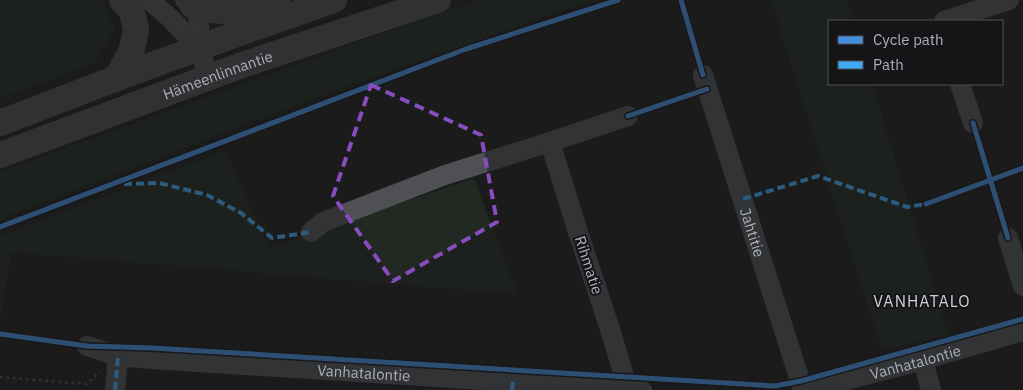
<svg xmlns="http://www.w3.org/2000/svg" width="1023" height="390" font-family="'IBM Plex Sans',sans-serif">
<style>
.green{fill:#212922}
.lines{fill:none;stroke-linecap:round;stroke-linejoin:round}
.path{stroke:#4b4c4f;stroke-width:2.5;stroke-dasharray:2.5 4;stroke-linecap:butt}
.minor{stroke:#4f5054;stroke-width:20}
.major{stroke:#4c4d50;stroke-width:26}
.quiet{stroke:#3fa9f5;stroke-width:4;stroke-dasharray:8 4;stroke-linecap:butt}
.cycleway-casing{stroke:#151517;stroke-width:8}
.cycleway{stroke:#468fdf;stroke-width:5}
.marked{fill:none;stroke:#874dbe;stroke-width:4;stroke-dasharray:10 6;stroke-linejoin:round}
.labels{text-anchor:middle;dominant-baseline:central;stroke-width:4;stroke-linejoin:round;paint-order:stroke}
.street-label{font-size:15px;fill:#acb0bc;stroke:#151517}
.neighbourhood-label{font-size:16px;letter-spacing:1px;fill:#cdd0d8;stroke:#151517}
</style>
<rect width="100%" height="100%" fill="#1b1b1b"/>
<g class="green">
<polygon points="0,0 101,0 115,29 94,63 0,99"/>
<polygon points="480,0 591,0 320,96 0,219 0,172 440,13"/>
<polygon points="771,0 846,0 853,21 829,21 829,84 872,84 948,334 882,350"/>
<polygon points="225,151 269,248 474,178 517,294 11,252 0,324 0,236"/>
</g>
<g class="lines">
<polyline class="path" points="0,377 86,384 100,372"/>
<g class="minor">
<polyline points="149,0 170,18 199,48"/>
<path d="M 185,0 C 204,13 198,26 199,46 C 200,56 206,67 210,77"/>
<polyline points="944,21 1009,0"/>
<path id="s1" d="M 703,75 L 803,390"/>
<polyline points="960,84 973,123"/>
<polyline points="311,232 323,222 445,175 550,142"/>
<polyline points="1008,238 1023,286"/>
<path id="s2" d="M 87,346 L 118,356 L 151,359 L 642,390"/>
<polyline points="923,360 931,390"/>
<polyline points="623,389 624,376 610,329 578,232 550,142 628,116"/>
<polyline points="115,390 118,356"/>
<path id="s3" d="M 808,390 L 923,360 L 1023,331"/>
</g>
<g class="major">
<path d="M 192,5 C 198,7 204,9 211,10 C 234,13 258,12 281,9"/>
<polyline points="117,78 132,49 136,30 132,11 122,0"/>
<polyline points="0,123 117,78 234,35 334,0"/>
<path id="s4" d="M 0,155 L 242,65 L 438,0"/>
</g>
<g class="quiet">
<polyline points="124,184 159,183 207,195 241,213 272,238 311,232"/>
<polyline points="743,199 818,176 907,207 926,204"/>
<polyline points="115,390 118,356"/>
<polyline points="512,390 513,382"/>
</g>
<defs>
<g id="cycleway">
<polyline points="681,0 703,75"/>
<polyline points="628,116 707,89"/>
<polyline points="973,123 1008,238"/>
<polyline points="926,204 1023,168"/>
<polyline points="0,227 466,49 618,0"/>
<polyline points="0,334 87,346 152,348 775,386 801,381 1023,319"/>
</g>
</defs>
<use href="#cycleway" class="cycleway-casing"/>
<use href="#cycleway" class="cycleway"/>
</g>
<path d="M0 0H1023V390H0ZM 371,85 L 481,135 L 497,222 L 393,281 L 333,196 Z" fill="#1b1b1b" fill-opacity=".55" fill-rule="evenodd"/>
<path class="marked" d="M 371,85 L 481,135 L 497,222 L 393,281 L 333,196 Z"/>
<g class="labels">
<g class="street-label">
<text stroke="none"><textPath href="#s4" startOffset="232">Hämeenlinnantie</textPath></text>
<text stroke="none"><textPath href="#s1" startOffset="165">Jahtitie</textPath></text>
<text transform="translate(589 265) rotate(72)">Rihmatie</text>
<text stroke="none"><textPath href="#s3" startOffset="111">Vanhatalontie</textPath></text>
<text stroke="none"><textPath href="#s2" startOffset="279">Vanhatalontie</textPath></text>
</g>
<g class="neighbourhood-label">
<text x="922" y="301">VANHATALO</text>
</g>
</g>
<rect x="828" y="20" width="175" height="65" fill="#151517" stroke="#515359"/>
<rect x="838" y="36" width="25" height="8" fill="#468fdf" stroke="#515359"/>
<text x="873" y="45" font-size="15" fill="#acb0bc">Cycle path</text>
<rect x="838" y="61" width="25" height="8" fill="#3fa9f5" stroke="#515359"/>
<text x="873" y="70" font-size="15" fill="#acb0bc">Path</text>
</svg>
